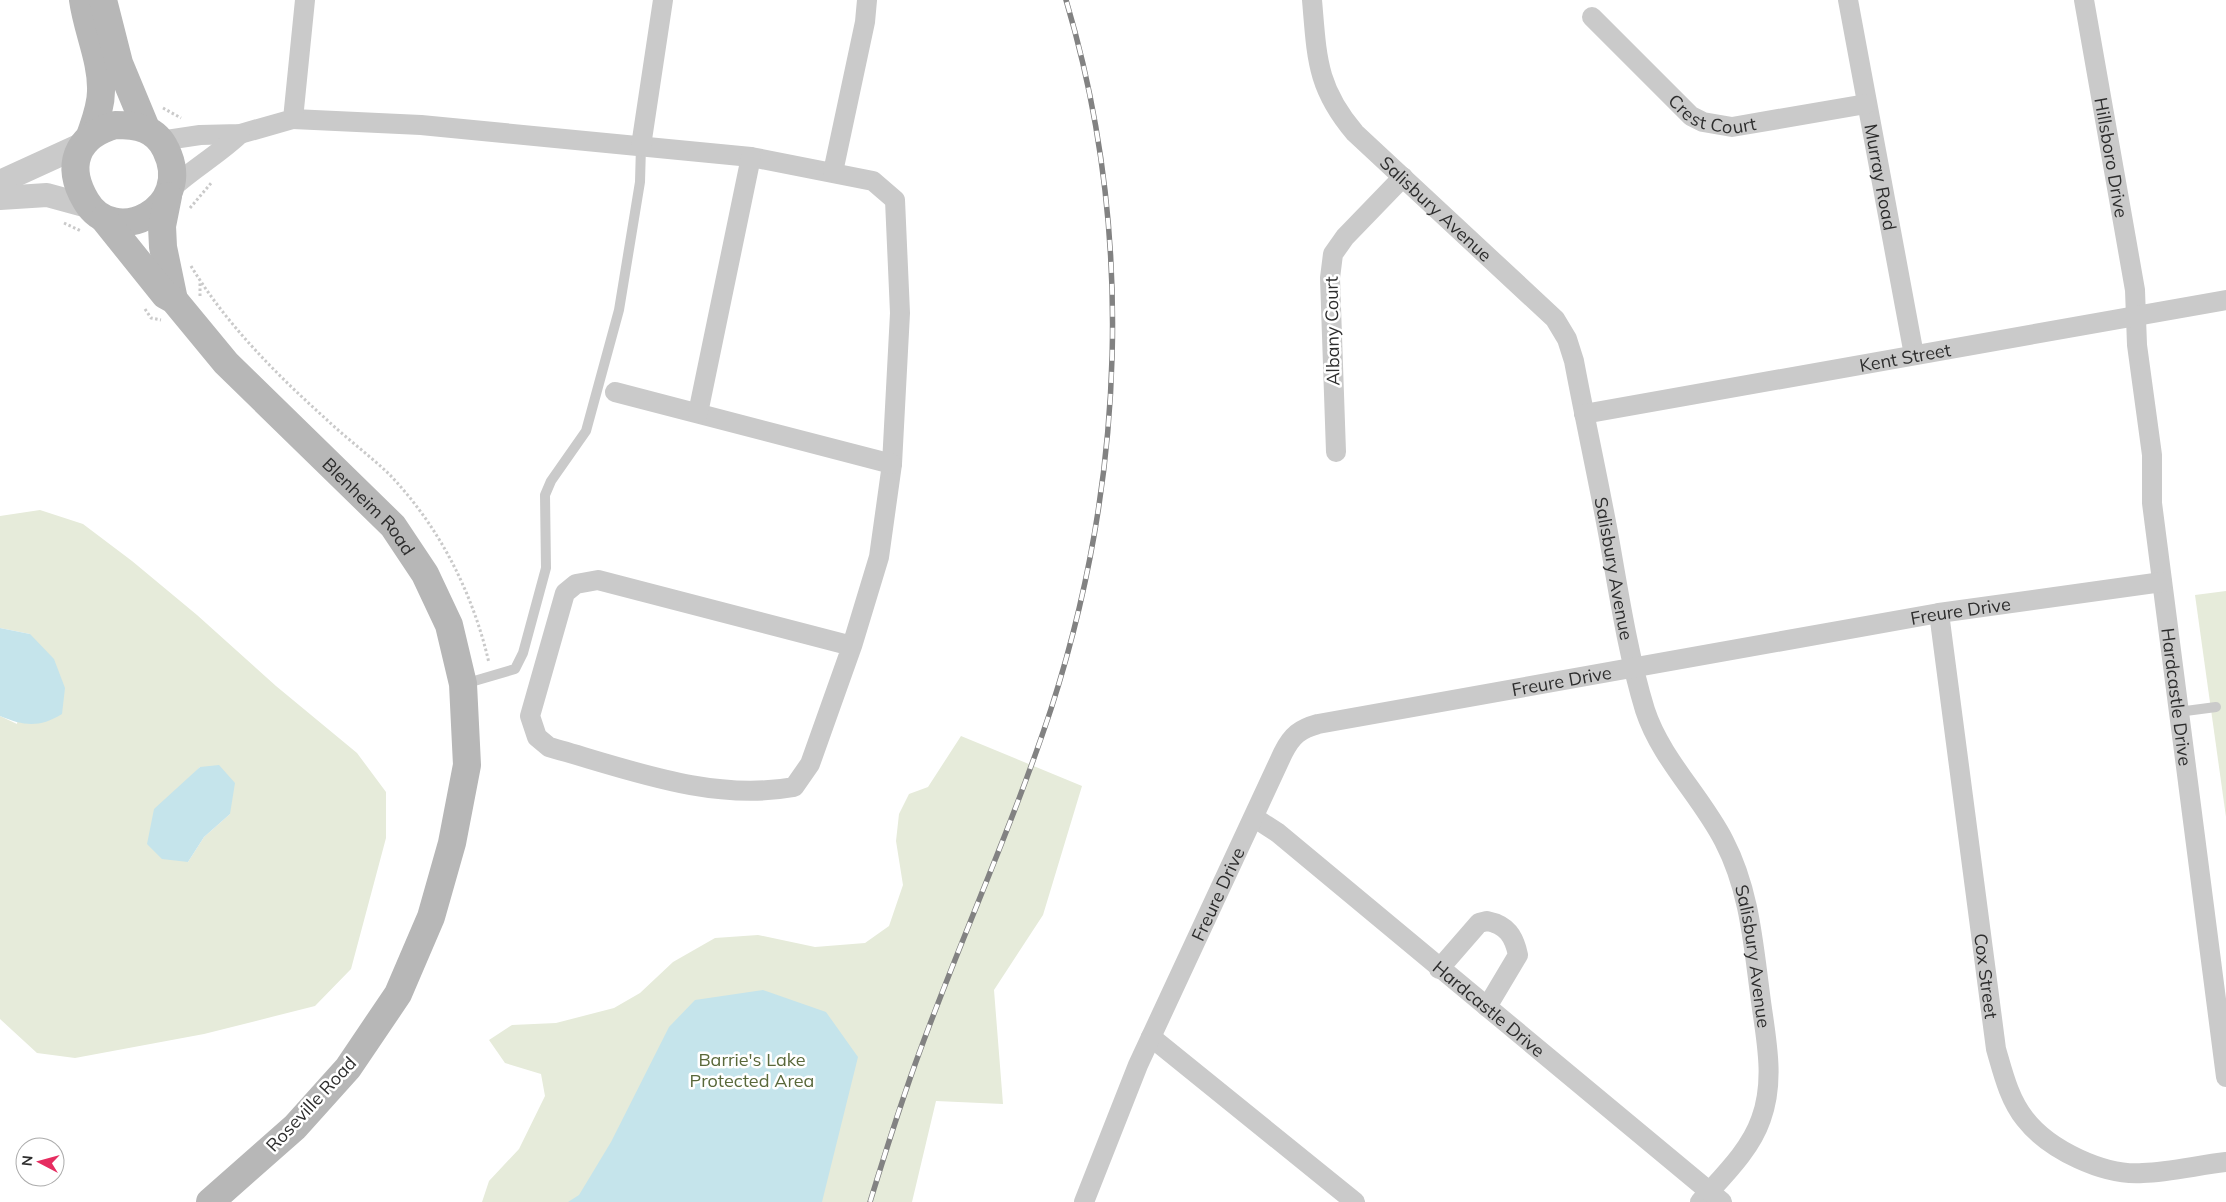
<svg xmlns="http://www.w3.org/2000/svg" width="2226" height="1202" font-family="Mulish,sans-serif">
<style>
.green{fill:#e6ebda;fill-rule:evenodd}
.water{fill:#c5e4eb}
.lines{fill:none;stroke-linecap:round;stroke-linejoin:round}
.path{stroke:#cacaca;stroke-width:3;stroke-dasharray:2.5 2.5;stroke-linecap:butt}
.service{stroke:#cacaca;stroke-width:10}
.minor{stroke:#cacaca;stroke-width:20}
.tertiary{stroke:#cacaca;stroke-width:24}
.secondary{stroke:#b7b7b7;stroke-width:28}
.rail-casing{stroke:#828282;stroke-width:5.5}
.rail{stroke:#fff;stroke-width:4;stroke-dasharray:11;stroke-linecap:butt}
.labels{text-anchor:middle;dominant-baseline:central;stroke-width:5;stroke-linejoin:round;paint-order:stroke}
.street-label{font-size:18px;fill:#2d2d2d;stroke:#fff}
.park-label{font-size:18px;fill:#59683a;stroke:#fff}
</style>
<rect width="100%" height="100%" fill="#fff"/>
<g class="green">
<path d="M 40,510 L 83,524 L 132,561 L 197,615 L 276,686 L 357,753 L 386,792 L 386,838 L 351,969 L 315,1006 L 204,1034 L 75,1058 L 37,1053 L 0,1019 L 0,716 L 17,724 L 30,634 L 0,628 L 0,516 ZM 200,767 L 230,814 L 204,837 L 188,862 L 185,783 Z"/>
<polygon points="2226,591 2226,817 2195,595"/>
<polygon points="961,736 1082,786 1043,915 994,990 1003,1104 936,1101 912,1202 482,1202 489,1181 519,1149 545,1096 541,1074 505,1063 489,1040 512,1025 556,1023 614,1008 640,993 673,962 715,938 758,935 815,947 865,943 889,926 903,885 896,841 899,814 909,794 928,787"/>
</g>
<g class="water">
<path d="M 0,628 L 30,634 L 54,659 L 65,688 L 62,714 C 39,728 24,726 0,716 Z"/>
<polygon points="219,765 235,783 230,814 204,837 188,862 162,859 147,844 154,809 200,767"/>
<polygon points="763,990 826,1012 858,1057 822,1202 568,1202 579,1195 611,1142 669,1027 695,1000"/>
</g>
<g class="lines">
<g class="path">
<polyline points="163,108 181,118"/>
<polyline points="190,208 212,182"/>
<polyline points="64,223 81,231"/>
<path d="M 191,266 C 226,324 276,374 326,419 C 346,438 369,455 389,474 C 439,526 473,593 489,663"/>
<polyline points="200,296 200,282"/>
<polyline points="145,309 151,318 161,320"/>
</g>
<g class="service">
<polyline points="464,684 515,669 523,653 546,568 545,495 551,481 586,431 619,310 640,182 641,146"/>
<polyline points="2178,712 2216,707"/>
</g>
<g class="minor">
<path id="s1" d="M 1312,0 C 1317,57 1316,87 1355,133 L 1555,319 L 1567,339 L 1574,361 C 1585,420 1598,478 1609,538 C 1619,595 1628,654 1645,710 C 1661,759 1701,796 1724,841 C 1749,889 1753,941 1760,994 C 1765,1035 1776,1078 1761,1119 C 1750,1151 1722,1177 1700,1202"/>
<path id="s2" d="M 1848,0 L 1914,355"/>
<path id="s3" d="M 2084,0 L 2135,290 L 2137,345 L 2152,455 L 2152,503 L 2226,1077"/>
<path id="s4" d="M 1592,17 L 1691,116 L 1703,122 L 1732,127 L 1866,104"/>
<path d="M 293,119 L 421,125 L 751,157 L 873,181 L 895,200 L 900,313 L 892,464 L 879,557 L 852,646 L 810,764 L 794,787 C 711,802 628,769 549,747 L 537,737 L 530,716 L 565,593 L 576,584 L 598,580 L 852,646"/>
<polyline points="160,141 200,135 240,134 293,119 305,0"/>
<polyline points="641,146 663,0"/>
<polyline points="833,172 865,22 867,0"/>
<path d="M 172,188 C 194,168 219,154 240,134"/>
<polyline points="615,392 892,464"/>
<polyline points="698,413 751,157"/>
<path id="s5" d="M 1584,414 L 2226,300"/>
<polyline points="1336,452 1330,278 1333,254 1345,237 1403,177"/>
<path id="s6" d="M 1939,613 L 1996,1049 C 2003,1073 2009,1099 2025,1119 C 2049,1150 2104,1176 2143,1173 C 2170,1172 2199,1165 2226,1162"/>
<path id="s7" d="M 1255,818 L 1278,833 L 1722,1202"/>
<path d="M 1439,969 L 1479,923 L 1487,921 C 1507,925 1514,936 1518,955 L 1487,1007"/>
<polyline points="1151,1037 1355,1202"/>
<path id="s8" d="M 1084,1202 L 1138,1065 L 1283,753 C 1292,735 1300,729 1318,724 L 1939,613 L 2162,582"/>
</g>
<g class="tertiary">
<polyline points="0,182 81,145"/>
<polyline points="0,198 47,195 91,207"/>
</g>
<g class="secondary">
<path d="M 83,0 C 87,30 102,61 101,91 C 101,107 95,121 90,136"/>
<polyline points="103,0 119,63 146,128"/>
<path d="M 115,125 C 137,125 156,128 166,150 C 195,209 114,249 86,201 C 65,166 76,136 115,125 Z"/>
<polyline points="168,196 162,226 163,247 174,300"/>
<path id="s9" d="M 104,219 L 165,295 L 174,300 L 226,363 L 393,526 L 425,574 L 449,625 L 463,684 L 467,765 L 452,843 L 431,917 L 398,994 L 348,1068 L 295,1127 L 210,1202"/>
</g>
<defs>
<path id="rail" d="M 870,1202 C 886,1150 902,1099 921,1048 C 963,934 1013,824 1051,709 C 1125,480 1135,231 1066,0"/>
</defs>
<use href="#rail" class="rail-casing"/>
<use href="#rail" class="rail"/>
</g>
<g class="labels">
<g class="street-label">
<text stroke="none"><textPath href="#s4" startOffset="160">Crest Court</textPath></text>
<text stroke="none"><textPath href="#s3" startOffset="160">Hillsboro Drive</textPath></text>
<text stroke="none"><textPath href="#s2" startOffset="180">Murray Road</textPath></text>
<text stroke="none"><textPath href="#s1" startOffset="254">Salisbury Avenue</textPath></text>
<text transform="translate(1332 331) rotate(-91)">Albany Court</text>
<text stroke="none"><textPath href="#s5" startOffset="326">Kent Street</textPath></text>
<text stroke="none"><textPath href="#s9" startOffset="392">Blenheim Road</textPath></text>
<text stroke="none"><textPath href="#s1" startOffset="674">Salisbury Avenue</textPath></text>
<text stroke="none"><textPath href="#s8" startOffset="1191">Freure Drive</textPath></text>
<text stroke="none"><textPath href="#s8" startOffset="786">Freure Drive</textPath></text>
<text stroke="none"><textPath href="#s3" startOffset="704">Hardcastle Drive</textPath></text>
<text stroke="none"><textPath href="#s8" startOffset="336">Freure Drive</textPath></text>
<text stroke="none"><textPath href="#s1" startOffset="1092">Salisbury Avenue</textPath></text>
<text stroke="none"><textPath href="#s6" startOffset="366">Cox Street</textPath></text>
<text stroke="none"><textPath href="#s7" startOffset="302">Hardcastle Drive</textPath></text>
<text transform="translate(311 1104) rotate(-47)">Roseville Road</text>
</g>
<g class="park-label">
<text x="752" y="1059">Barrie's Lake<tspan x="752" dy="21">Protected Area</tspan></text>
</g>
</g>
<g transform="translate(40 1162) rotate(276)"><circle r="24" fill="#ffffff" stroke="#ababab"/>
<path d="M0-4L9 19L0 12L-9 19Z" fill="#e62c60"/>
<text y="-8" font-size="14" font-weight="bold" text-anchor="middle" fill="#2d2d2d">N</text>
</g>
</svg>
